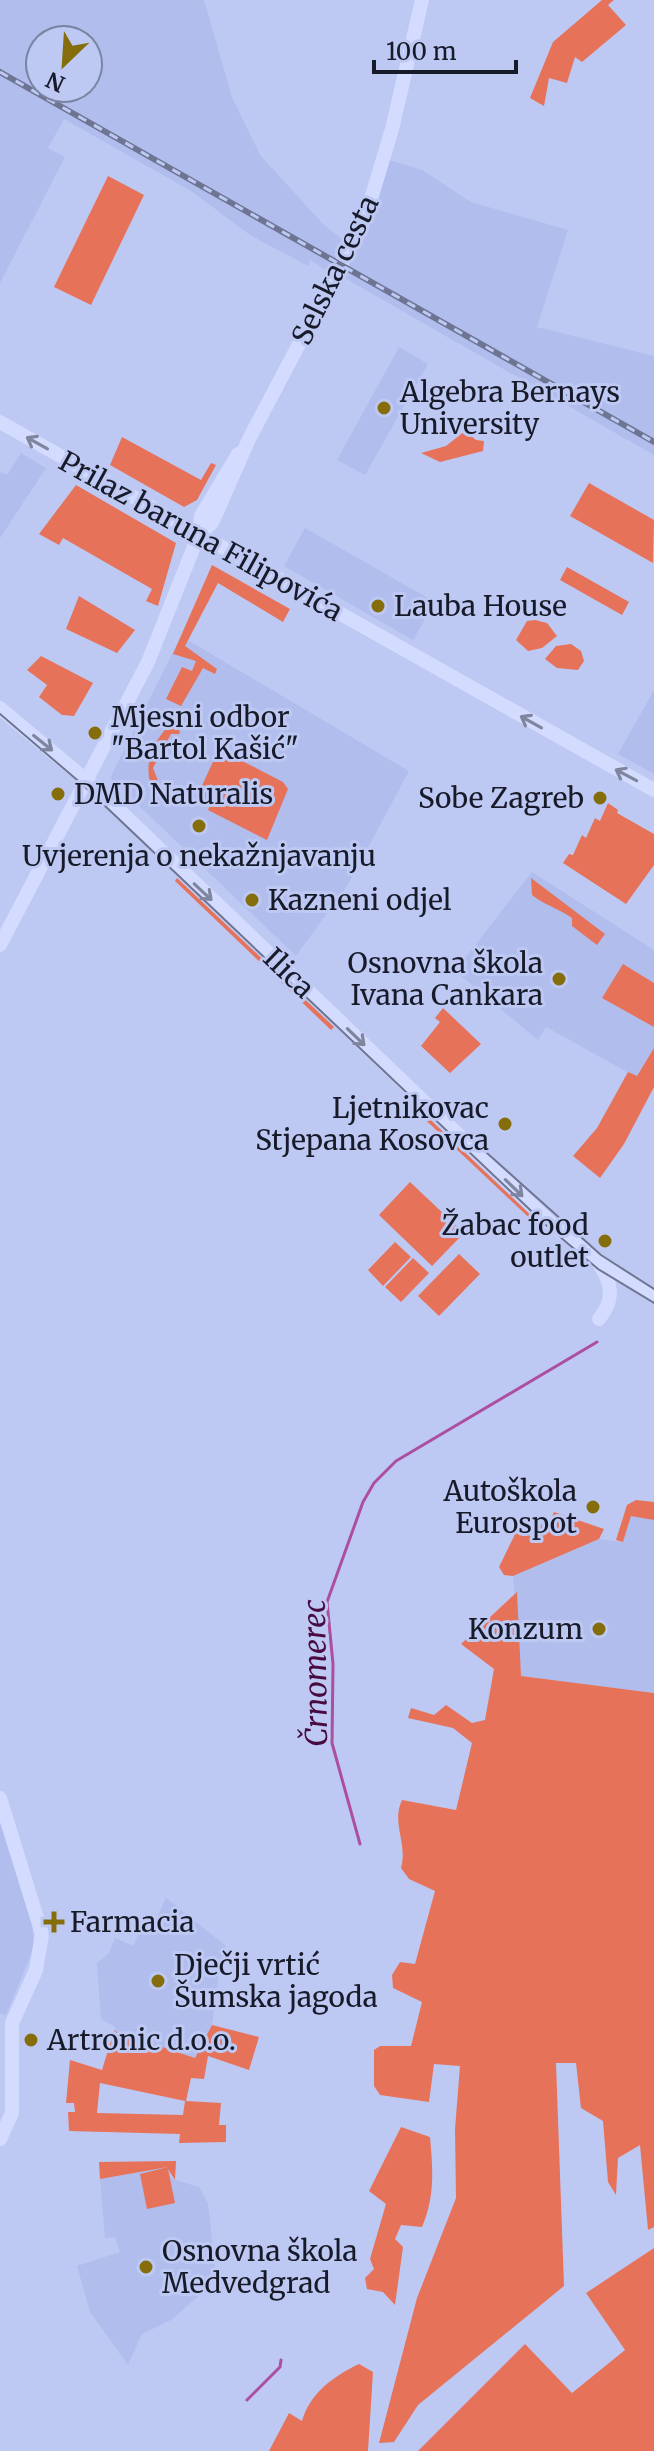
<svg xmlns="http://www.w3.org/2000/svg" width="654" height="2451" font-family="Merriweather,serif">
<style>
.built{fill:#b0bded;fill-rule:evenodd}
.green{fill:#e6725a;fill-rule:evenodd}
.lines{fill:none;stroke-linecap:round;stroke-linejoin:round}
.stream{stroke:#ad4f9f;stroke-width:3}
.major{stroke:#d3dcfe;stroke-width:14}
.tram{stroke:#6e7592;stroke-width:2}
.rail-casing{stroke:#6e7592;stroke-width:6}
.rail{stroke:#bec9f3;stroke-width:3;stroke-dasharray:9;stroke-linecap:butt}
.oneway{stroke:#7e859e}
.poi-dot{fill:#856d0b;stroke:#bec9f3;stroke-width:3}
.labels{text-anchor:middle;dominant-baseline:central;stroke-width:6;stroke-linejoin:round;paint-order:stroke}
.street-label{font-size:28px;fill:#171a29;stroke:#bec9f3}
.poi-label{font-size:28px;fill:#171a29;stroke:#bec9f3;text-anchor:start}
.water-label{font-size:30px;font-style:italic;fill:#480a41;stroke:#bec9f3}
</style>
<rect width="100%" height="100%" fill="#bec9f3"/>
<g class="built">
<path d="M 0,0 L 204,0 L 232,97 L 260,155 L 323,224 L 346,242 L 330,273 L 311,260 L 308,266 L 250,235 L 191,191 L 64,119 L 48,148 L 65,157 L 0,283 ZM 40,40 L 88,40 L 88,88 L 40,88 Z"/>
<polygon points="389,160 422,170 471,202 568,230 537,327 654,356 654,455 341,276 375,206"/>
<polygon points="399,347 428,364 365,475 337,460"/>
<polygon points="21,453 46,468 0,538 0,472 7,475"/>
<polygon points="305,528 435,602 413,640 284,566"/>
<polygon points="181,636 409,771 349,883 296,956 110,778"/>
<polygon points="654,690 654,774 618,754"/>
<polygon points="532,872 654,950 654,1048 636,1077 546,1027 538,1040 455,971"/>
<polygon points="633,1509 654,1512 654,1693 521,1676 513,1576 599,1539 623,1542"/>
<polygon points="0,1822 32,1924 34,1947 6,2015 0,2014"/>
<polygon points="166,1898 226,1946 220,1966 212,2025 195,2058 114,2031 115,2027 101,2019 97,1963 109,1953 115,1938 133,1946 141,1928 150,1932"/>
<polygon points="168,2167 172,2179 199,2187 208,2204 215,2268 203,2292 171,2320 142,2334 128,2365 90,2312 77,2266 120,2252 115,2237 105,2238 100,2179"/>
</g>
<g class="green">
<polygon points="602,0 614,0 608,5 626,25 582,62 575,57 567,83 549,78 544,106 530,98 553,42"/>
<polygon points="108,176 144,195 91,305 54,287"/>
<polygon points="465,431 476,440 484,441 483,451 440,462 421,453 446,446"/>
<polygon points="122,437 201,480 211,463 216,465 197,500 184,507 110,465"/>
<polygon points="589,483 654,520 653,563 570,516"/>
<polygon points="76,485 176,543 158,606 146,601 152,589 63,538 59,545 39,534"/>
<polygon points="212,565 290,609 283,622 218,583 185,646 217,669 215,674 203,668 181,706 166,699 182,667 192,671 196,661 173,654"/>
<polygon points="567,567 629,602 622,615 560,580"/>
<polygon points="79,596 135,630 117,653 66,629"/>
<polygon points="535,620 547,623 557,636 542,648 528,651 516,640 527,621"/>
<polygon points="571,644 581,651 584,661 578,670 557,668 545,659 556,646"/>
<polygon points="41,656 93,683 74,716 62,715 39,697 47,685 27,670"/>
<path d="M 177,717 L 180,734 L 171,734 L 153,768 L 160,786 L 152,790 C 142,758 154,740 177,717 Z"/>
<polygon points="219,749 283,782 288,789 267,840 208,810 211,803 198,794"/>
<polygon points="608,803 618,810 617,813 654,834 654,865 626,904 563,863 569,854 573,855 582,835 586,838 595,818 600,821"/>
<polygon points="177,878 334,1027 331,1030 175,881"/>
<path d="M 531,878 L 605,934 L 597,945 L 572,926 L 572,918 C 560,909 546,906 532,895 Z"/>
<polygon points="623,964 654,983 654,1027 602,998"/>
<polygon points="443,1008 481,1044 450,1073 421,1046 440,1022 435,1018"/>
<polygon points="654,1048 654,1087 624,1144 600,1178 573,1156 597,1128 628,1072 637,1076"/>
<polygon points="416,1106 542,1226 540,1228 415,1110"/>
<polygon points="410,1182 464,1233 432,1266 379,1215"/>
<polygon points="395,1242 411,1257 383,1286 368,1270"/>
<polygon points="459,1254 480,1274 439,1316 418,1296"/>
<polygon points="413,1258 429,1273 401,1302 385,1287"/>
<polygon points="636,1500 654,1502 654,1520 631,1516 623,1542 616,1540 627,1505"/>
<polygon points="554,1512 604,1529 599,1539 513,1576 504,1575 499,1567 517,1530 535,1538 543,1521 549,1523"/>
<path d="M 517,1592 L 521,1676 L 654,1693 L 654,2227 L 648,2230 L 640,2145 L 618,2158 L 616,2195 L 608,2182 L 603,2121 L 581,2108 L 576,2063 L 556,2063 L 564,2286 L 418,2405 L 394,2442 L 379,2443 L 417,2298 L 456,2198 L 455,2129 L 460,2066 L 434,2064 L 429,2102 L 380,2095 L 374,2086 L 374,2050 L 380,2046 L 411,2046 L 422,2002 L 393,1988 L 392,1975 L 400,1962 L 415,1964 L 435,1891 L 409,1879 L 401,1868 C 408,1844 391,1823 402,1800 L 456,1810 L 472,1743 L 453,1728 L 408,1718 L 411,1708 L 434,1715 L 446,1705 L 472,1723 L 485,1720 L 494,1669 L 461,1644 Z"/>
<path d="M 212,2025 L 259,2037 L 249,2070 L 208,2056 L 204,2079 L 191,2078 L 186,2101 L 221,2103 L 219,2125 L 226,2125 L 226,2142 L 179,2143 L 180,2134 L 69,2131 L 68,2112 L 75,2112 L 74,2103 L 66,2103 L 70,2060 L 102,2070 L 114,2031 L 195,2058 ZM 100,2083 L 185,2101 L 183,2115 L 97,2113 Z"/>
<path d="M 401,2127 L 430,2137 C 433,2171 435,2196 422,2227 L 401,2225 L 395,2239 L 403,2247 L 395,2305 L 383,2292 L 367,2289 L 365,2278 L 374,2269 L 370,2259 L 386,2204 L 369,2191 Z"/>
<polygon points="176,2161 175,2180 168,2169 175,2203 147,2209 140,2174 168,2167 100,2179 99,2162"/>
<polygon points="654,2248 654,2451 418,2451 525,2344 572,2393 625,2350 586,2293"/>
<path d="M 359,2364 L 373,2372 L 368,2451 L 269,2451 L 289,2413 L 302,2421 C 310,2393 334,2376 359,2364 Z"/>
</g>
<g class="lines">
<g class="stream">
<polyline points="360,1844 332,1743 333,1664 327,1602 363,1502 374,1483 396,1461 597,1342"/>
<polyline points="247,2400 280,2367 281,2360"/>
</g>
<g class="major">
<polyline points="0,422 654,790"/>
<polyline points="199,534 212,523 249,439 365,219 392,129 422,0"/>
<polyline points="0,708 98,790 553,1225 602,1263 654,1296"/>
<polyline points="0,945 148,662 199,534 201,516 238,454"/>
<path d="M 599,1264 C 612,1283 615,1300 599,1319"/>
<polyline points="0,1798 42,1934 36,1970 12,2023 12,2113 0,2139"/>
</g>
<g class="tram">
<polyline points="0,714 83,785 547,1226 598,1269 654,1303"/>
<polyline points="478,1145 601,1255 654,1289"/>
</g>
<defs>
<polyline id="rail" points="0,72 654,442"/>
</defs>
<use href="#rail" class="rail-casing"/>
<use href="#rail" class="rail"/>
</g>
<defs><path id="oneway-shaft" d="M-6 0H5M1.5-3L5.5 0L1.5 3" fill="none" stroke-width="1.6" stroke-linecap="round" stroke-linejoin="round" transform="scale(2)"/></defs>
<g class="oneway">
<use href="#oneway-shaft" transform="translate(37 443) rotate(-151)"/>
<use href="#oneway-shaft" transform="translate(531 722) rotate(-151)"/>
<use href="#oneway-shaft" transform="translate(43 743) rotate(39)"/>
<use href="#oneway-shaft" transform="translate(626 775) rotate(-152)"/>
<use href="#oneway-shaft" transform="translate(203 892) rotate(43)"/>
<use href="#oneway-shaft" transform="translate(356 1037) rotate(44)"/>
<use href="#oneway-shaft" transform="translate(514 1188) rotate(44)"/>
</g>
<g class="poi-dot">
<circle cx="384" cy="408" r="8"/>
<circle cx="378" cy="606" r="8"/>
<circle cx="95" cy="733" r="8"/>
<circle cx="58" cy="794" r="8"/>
<circle cx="600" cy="798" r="8"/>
<circle cx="199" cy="826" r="8"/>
<circle cx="252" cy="900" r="8"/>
<circle cx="559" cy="979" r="8"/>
<circle cx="505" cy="1124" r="8"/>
<circle cx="605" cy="1241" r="8"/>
<circle cx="593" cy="1507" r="8"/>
<circle cx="599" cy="1629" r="8"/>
<path d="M50 1910h8v8h8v8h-8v8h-8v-8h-8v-8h8z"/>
<circle cx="158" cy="1981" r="8"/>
<circle cx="31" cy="2040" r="8"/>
<circle cx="146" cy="2267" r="8"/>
</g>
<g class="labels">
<g class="street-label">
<text transform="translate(335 270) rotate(-64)">Selska cesta</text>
<text transform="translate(201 536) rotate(29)">Prilaz baruna Filipovića</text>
<text transform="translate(289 973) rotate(44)">Ilica</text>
</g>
<g class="poi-label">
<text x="400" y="392">Algebra Bernays<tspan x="400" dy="32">University</tspan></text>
<text x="394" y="606">Lauba House</text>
<text x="111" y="717">Mjesni odbor<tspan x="111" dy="32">"Bartol Kašić"</tspan></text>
<text x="74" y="794">DMD Naturalis</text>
<text x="584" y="798" text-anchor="end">Sobe Zagreb</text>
<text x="199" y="856" text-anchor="middle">Uvjerenja o nekažnjavanju</text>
<text x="268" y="900">Kazneni odjel</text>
<text x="543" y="963" text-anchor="end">Osnovna škola<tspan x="543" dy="32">Ivana Cankara</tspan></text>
<text x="489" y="1108" text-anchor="end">Ljetnikovac<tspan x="489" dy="32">Stjepana Kosovca</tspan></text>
<text x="589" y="1225" text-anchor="end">Žabac food<tspan x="589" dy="32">outlet</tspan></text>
<text x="577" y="1491" text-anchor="end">Autoškola<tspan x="577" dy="32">Eurospot</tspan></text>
<text x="583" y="1629" text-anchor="end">Konzum</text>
<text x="70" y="1922">Farmacia</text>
<text x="174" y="1965">Dječji vrtić<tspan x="174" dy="32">Šumska jagoda</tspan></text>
<text x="47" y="2040">Artronic d.o.o.</text>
<text x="162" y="2251">Osnovna škola<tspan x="162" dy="32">Medvedgrad</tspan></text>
</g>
<g class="water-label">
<text transform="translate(315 1673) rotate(-91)">Črnomerec</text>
</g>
</g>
<g transform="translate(64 64) rotate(205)"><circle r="38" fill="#bec9f3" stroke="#7b83a2" stroke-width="2"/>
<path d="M0-6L14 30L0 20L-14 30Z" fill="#856d0b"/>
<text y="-12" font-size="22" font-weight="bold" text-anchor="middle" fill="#171a29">N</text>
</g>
<path d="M374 60v12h142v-12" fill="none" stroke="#171a29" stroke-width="4"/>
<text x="386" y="60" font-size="24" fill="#171a29" stroke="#bec9f3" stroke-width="6" paint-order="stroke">100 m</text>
</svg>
